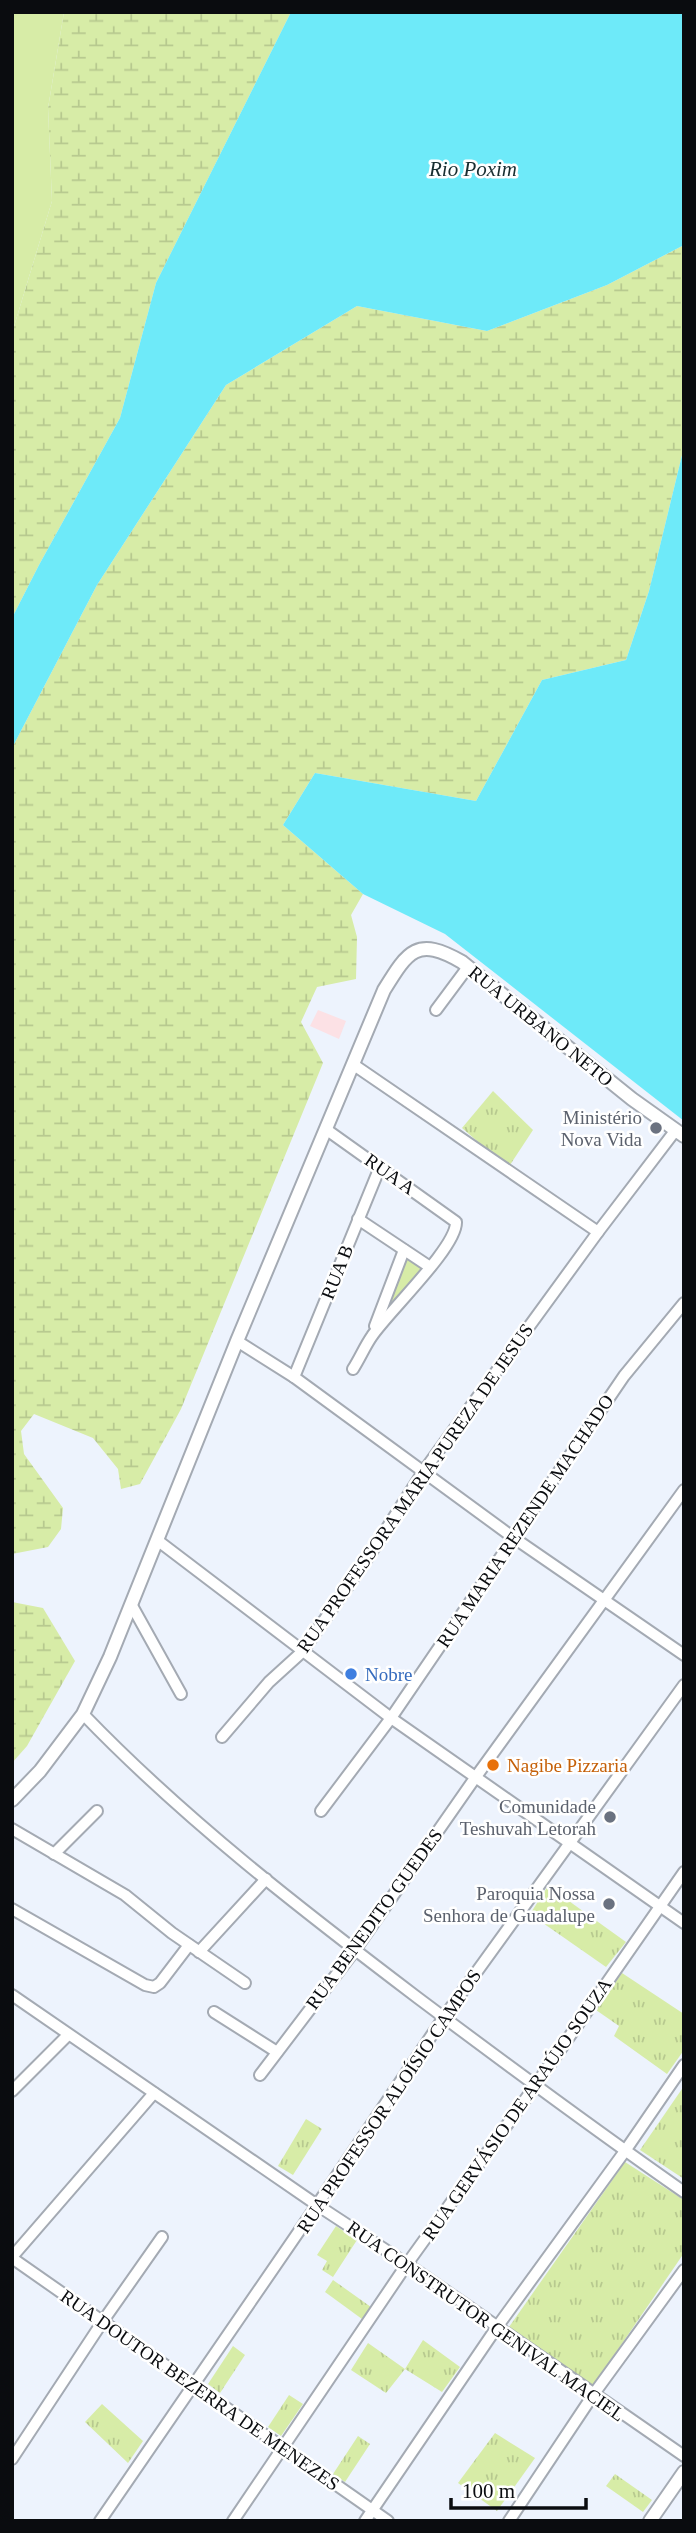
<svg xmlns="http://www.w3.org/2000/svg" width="696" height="2533" font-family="Georgia,serif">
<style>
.education{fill:#fce1e5}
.grass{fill:url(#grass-tufts)}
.wetland{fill:url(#wetland-marsh)}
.green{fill:#d7eca7}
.water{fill:#6eeaf9}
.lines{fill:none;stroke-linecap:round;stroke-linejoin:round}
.minor-casing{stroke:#a4aab3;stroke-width:14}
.tertiary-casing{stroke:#a4aab3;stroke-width:16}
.minor{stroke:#fff;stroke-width:10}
.tertiary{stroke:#fff;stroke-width:12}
.worship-dot{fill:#6b7280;stroke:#fff;stroke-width:2.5}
.shop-dot{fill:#3f7fe0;stroke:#fff;stroke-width:2.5}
.food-dot{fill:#e8710a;stroke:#fff;stroke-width:2.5}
.labels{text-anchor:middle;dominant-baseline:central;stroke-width:5;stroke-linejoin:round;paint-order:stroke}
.street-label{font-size:19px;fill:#0a0c0f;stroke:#fff}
.worship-label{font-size:19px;fill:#5b616d;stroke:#fff;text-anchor:end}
.shop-label{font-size:19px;fill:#366cbe;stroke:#fff;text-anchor:start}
.food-label{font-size:19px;fill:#c56008;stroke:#fff;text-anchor:start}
.water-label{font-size:21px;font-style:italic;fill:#182e31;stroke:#fff}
</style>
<defs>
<pattern id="grass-tufts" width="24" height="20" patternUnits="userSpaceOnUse" patternTransform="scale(1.75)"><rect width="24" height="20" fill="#d7eca7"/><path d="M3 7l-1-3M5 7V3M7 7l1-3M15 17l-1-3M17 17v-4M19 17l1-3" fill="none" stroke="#b7c98f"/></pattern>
<pattern id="wetland-marsh" width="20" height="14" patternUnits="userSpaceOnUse" patternTransform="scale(1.75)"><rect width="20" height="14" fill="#d7eca7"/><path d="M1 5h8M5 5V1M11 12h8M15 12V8" fill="none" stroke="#b7c98f"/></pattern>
</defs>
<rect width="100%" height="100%" fill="#edf3fd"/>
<polygon class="education" points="318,1010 346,1021 339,1039 310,1026"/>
<g class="grass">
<polygon points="493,1091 533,1130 508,1168 462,1128"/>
<polygon points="548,1886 626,1942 606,1967 530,1914"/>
<polygon points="622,1973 684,2014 684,2050 667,2074 614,2036 619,2026 596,2010"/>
<polygon points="684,2086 684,2179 640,2150"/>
<polygon points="306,2119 322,2129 293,2175 278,2166"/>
<polygon points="625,2162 684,2200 684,2253 593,2386 509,2327"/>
<polygon points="336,2226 357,2240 333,2277 322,2270 327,2261 317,2255"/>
<polygon points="333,2280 371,2307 362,2319 325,2292"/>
<polygon points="423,2340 460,2367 442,2392 405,2369 386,2393 351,2370 368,2343 405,2369"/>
<polygon points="233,2346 245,2355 220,2393 208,2384"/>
<polygon points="289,2395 303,2404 281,2436 268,2427"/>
<polygon points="102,2404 143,2441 128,2463 85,2422"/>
<polygon points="495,2433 535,2458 497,2511 458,2483"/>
<polygon points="358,2436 370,2444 345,2482 333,2474"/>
<polygon points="615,2474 652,2500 643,2512 606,2486"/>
</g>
<g class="wetland">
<polygon points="64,12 291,12 156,283 120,418 39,565 12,618 12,333 52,201 48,108"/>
<polygon points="684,245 684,447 649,591 626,660 542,680 476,801 315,773 283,825 363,894 351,915 357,937 356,979 317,987 301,1022 323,1063 181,1409 140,1484 121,1489 118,1469 93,1438 34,1414 21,1431 24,1454 63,1508 61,1529 48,1547 12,1554 12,748 97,585 226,385 357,306 487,331 607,285"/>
<polygon points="12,1602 43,1608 75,1661 27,1746 12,1763"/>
</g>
<g class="green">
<polygon points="12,12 64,12 48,108 52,201 12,333"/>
<polygon points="406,1258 423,1269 383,1316"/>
</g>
<g class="water">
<polygon points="291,12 684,12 684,245 607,285 487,331 357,306 226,385 97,585 12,748 12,618 39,565 120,418 156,283"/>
<polygon points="684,447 684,1121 445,934 363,894 283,825 315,773 476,801 542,680 626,660 649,591"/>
</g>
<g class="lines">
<defs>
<g id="minor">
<polyline points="436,1010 468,967"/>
<polyline points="354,1065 598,1232"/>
<path d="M 327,1130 L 456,1222 C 457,1247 388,1312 372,1336 C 365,1346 360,1358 353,1369"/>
<polyline points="358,1219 430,1267"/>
<polyline points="375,1326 404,1250"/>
<polyline points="237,1341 294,1377 514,1538 684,1655"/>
<polyline points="294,1377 380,1167"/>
<polyline points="157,1540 391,1718 684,1923"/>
<polyline points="131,1604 181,1694"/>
<path d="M 83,1714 C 184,1819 302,1910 418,1998 C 506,2064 594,2129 684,2192"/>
<polyline points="222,1737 269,1682 302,1652 371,1553 423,1472 598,1232 675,1131"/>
<polyline points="321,1811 391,1718 624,1376 684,1303"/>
<polyline points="12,1829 125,1895 172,1933 245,1983"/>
<polyline points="54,1854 97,1811"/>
<polyline points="12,1909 145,1985 154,1987 160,1983 189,1945"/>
<polyline points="199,1952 266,1879"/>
<polyline points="12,1995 317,2205 407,2264 684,2456"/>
<polyline points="214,2012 277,2052"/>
<polyline points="260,2075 355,1950 475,1778 684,1490"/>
<polyline points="12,2091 68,2035"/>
<polyline points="12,2257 154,2093"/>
<polyline points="12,2258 388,2521"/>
<polyline points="12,2459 103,2321 162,2237"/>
<polyline points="100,2521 317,2205 444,2017 684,1685"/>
<polyline points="233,2521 407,2264 535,2086 684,1872"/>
<polyline points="365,2521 497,2327 625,2151 684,2065"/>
<polyline points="509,2521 593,2395 684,2270"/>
</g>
<g id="tertiary">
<path d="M 12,1800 L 40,1771 L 83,1714 L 110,1657 L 237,1341 L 384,990 C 408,951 417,936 462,962 L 632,1099 L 684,1136"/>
<polyline points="650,2521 684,2472"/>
</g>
</defs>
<use href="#minor" class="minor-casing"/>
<use href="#tertiary" class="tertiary-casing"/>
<use href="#minor" class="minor"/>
<use href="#tertiary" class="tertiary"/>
</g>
<g class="worship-dot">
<circle cx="656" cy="1128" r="7"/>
<circle cx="610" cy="1817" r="7"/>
<circle cx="609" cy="1904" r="7"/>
</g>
<circle class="shop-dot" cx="351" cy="1674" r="7"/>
<circle class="food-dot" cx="493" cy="1765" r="7"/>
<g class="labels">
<g class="street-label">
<text transform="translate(541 1026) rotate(39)">RUA URBANO NETO</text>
<text transform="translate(390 1174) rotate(35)">RUA A</text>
<text transform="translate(337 1272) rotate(-68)">RUA B</text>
<text transform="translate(415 1488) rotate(-55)">RUA PROFESSORA MARIA PUREZA DE JESUS</text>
<text transform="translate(525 1521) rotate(-56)">RUA MARIA REZENDE MACHADO</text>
<text transform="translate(374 1919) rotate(-54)">RUA BENEDITO GUEDES</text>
<text transform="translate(389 2101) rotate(-56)">RUA PROFESSOR ALOÍSIO CAMPOS</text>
<text transform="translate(517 2109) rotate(-55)">RUA GERVÁSIO DE ARAÚJO SOUZA</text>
<text transform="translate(486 2321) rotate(35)">RUA CONSTRUTOR GENIVAL MACIEL</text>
<text transform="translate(200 2390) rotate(35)">RUA DOUTOR BEZERRA DE MENEZES</text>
</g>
<g class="worship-label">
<text x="642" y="1117">Ministério<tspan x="642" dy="22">Nova Vida</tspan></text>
<text x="596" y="1806">Comunidade<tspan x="596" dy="22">Teshuvah Letorah</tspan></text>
<text x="595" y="1893">Paroquia Nossa<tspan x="595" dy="22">Senhora de Guadalupe</tspan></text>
</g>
<g class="shop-label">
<text x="365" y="1674">Nobre</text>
</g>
<g class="food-label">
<text x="507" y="1765">Nagibe Pizzaria</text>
</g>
<g class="water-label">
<text x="473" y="169">Rio Poxim</text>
</g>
</g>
<rect width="696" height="2533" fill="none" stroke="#0a0c0f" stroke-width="28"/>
<path d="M451 2498v10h135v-10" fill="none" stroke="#0a0c0f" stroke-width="3.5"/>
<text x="462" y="2498" font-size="21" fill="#0a0c0f" stroke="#ffffff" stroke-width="5" paint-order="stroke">100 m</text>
</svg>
